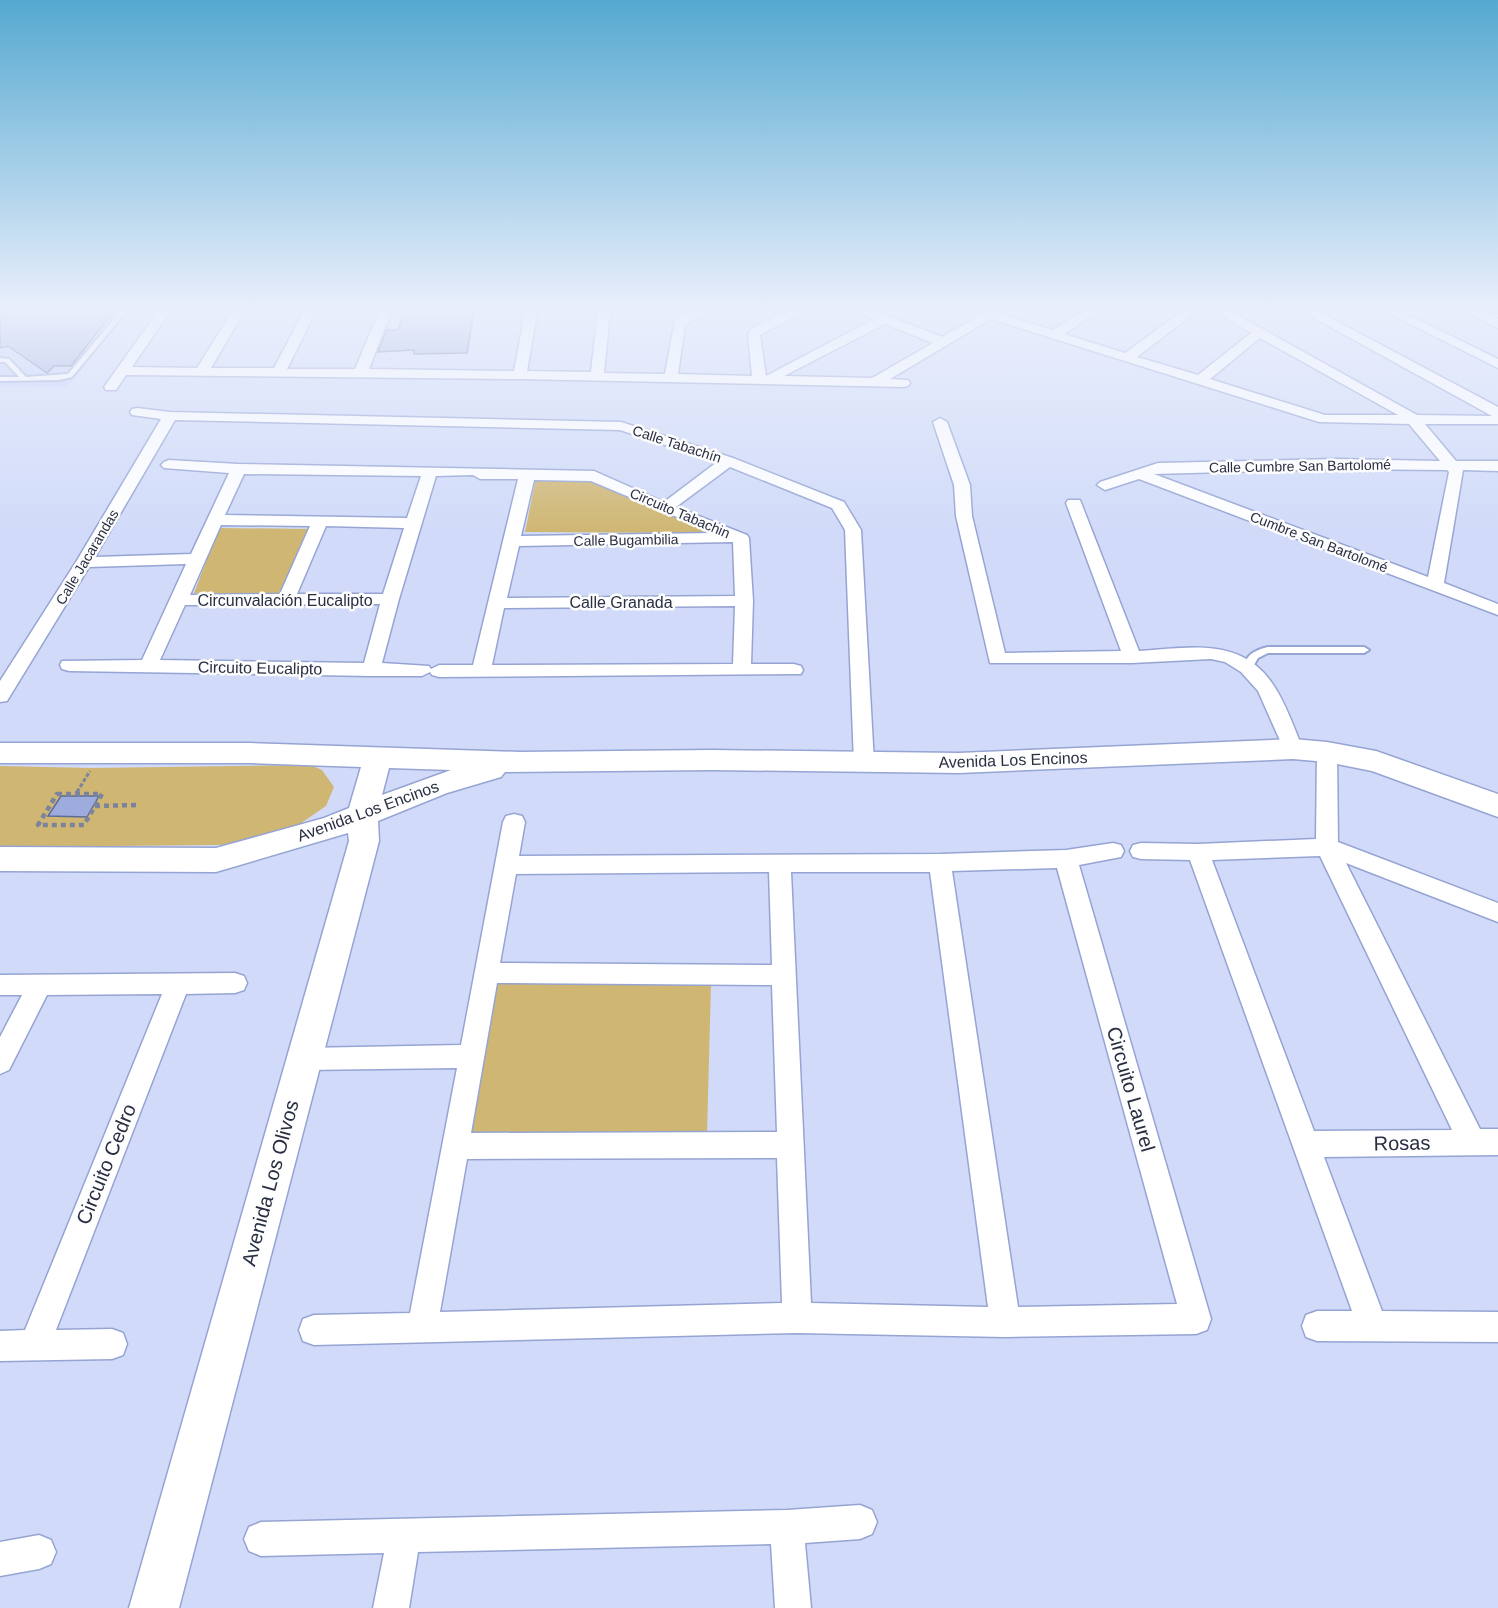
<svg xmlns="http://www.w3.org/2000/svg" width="1498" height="1608" font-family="Arial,sans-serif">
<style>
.built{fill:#c0cffc}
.green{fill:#cfb672}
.building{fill:#9dacdc;stroke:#5e6b97;stroke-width:1.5}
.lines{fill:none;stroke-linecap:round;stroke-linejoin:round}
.lane-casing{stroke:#95a4d3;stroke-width:4}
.street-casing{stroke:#95a4d3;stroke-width:3}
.secondary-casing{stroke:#95a4d3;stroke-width:3}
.path-far1{stroke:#7c849d;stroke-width:3;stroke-dasharray:4 2;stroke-linecap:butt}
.path{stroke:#7c849d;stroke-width:4.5;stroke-dasharray:5 4;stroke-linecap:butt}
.lane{fill:#fff;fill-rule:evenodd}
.street{fill:#fff;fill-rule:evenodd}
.secondary{fill:#fff;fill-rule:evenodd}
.labels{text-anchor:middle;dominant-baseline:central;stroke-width:5;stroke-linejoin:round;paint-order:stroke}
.far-street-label{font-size:14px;fill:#292f42;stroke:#fdfdfd}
.street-label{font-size:16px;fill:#292f42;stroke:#fdfdfd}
.near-street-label{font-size:20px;fill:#292f42;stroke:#fdfdfd}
</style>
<rect width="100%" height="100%" fill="#d1dbf9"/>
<polygon class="built" points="0,307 130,307 67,387 0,386"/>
<g class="green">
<polygon points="536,478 594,479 707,527 701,533 525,532"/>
<polygon points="219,528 313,529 282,596 194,593"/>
<polygon points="311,765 322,770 334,787 326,806 294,828 221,845 0,847 0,766 92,768"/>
<polygon points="498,981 711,984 707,1134 470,1134"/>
</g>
<g class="building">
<polygon points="0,307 117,307 71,366 54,366 47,373 8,346 0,348"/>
<polygon points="405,307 475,307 467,353 414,354 414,350 378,352 386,330 398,330"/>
<polygon points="61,796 99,796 87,817 48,816"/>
</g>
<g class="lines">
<defs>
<g id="lane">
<polygon points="124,307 130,307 72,377 59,380 0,381 0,377 19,377 5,362 0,362 0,358 9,359 26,377 68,374"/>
<path d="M 1268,647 L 1364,647 L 1369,650 L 1364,653 L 1268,653 L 1258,658 L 1251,670 L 1245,670 C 1243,656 1255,650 1268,647 Z"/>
</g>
<g id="street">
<path d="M 161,307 L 173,307 L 132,367 L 197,368 L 235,307 L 247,307 L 211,368 L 274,368 L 306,307 L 318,307 L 287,369 L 355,369 L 381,307 L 393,307 L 369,369 L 514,371 L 526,307 L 538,307 L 527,371 L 591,372 L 598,311 L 601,307 L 614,307 L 610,312 L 604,373 L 665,374 L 675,320 L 698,307 L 713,307 L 685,325 L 678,374 L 752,376 L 748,335 L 752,328 L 795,307 L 811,307 L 760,335 L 766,376 L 874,319 L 848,307 L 865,307 L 942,337 L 994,307 L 1007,307 L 1000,314 L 1053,330 L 1090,307 L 1105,307 L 1064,334 L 1125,353 L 1188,307 L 1202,307 L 1137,357 L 1198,375 L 1251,333 L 1208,307 L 1223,307 L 1417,415 L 1492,416 L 1294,307 L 1310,307 L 1498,407 L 1498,424 L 1425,424 L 1456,461 L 1498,461 L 1498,471 L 1463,470 L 1444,583 L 1498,604 L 1498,615 L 1139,479 L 1105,490 L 1097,485 L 1100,482 L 1158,463 L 1336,459 L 1440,461 L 1409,424 L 1319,422 L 991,319 L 890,379 L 908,380 L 910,383 L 908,386 L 903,387 L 520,379 L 126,375 L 116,390 L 106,390 L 104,387 ZM 885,324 L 933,343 L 872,378 L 784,376 ZM 1260,338 L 1398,415 L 1325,415 L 1210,379 ZM 1336,469 L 1447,470 L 1449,472 L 1428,577 L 1154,474 Z"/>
<polygon points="1376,307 1392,307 1498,359 1498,368"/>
<polygon points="1457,307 1473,307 1498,319 1498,328"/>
<path d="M 137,408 L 170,412 L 621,422 L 733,458 L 844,502 L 861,530 L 874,763 L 871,768 L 864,770 L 857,768 L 854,763 L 845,530 L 832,508 L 730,467 L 676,507 L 747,535 L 749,538 L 753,601 L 751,664 L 794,664 L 801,666 L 803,670 L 801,674 L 439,677 L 432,675 L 430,672 L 422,676 L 371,676 L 69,671 L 62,669 L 60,665 L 62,661 L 142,660 L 186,564 L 89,567 L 7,701 L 0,702 L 0,681 L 76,562 L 161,419 L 132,415 L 130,412 L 132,409 ZM 175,420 L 620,430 L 717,462 L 664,502 L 594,471 L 238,464 L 169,460 L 164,462 L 161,465 L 164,468 L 229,473 L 191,554 L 95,557 ZM 244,474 L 421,476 L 407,518 L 225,515 ZM 473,475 L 480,479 L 518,479 L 473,665 L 439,665 L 431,669 L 429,666 L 382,663 L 399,599 L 436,476 ZM 534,480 L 591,481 L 715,533 L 521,536 ZM 221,525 L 310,526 L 280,594 L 190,595 ZM 326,526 L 404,528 L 383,594 L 297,594 ZM 733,542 L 735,596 L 507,598 L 519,546 ZM 380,604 L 364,663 L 160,660 L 185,605 ZM 735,606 L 733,664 L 492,665 L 504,608 Z"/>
<path d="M 940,418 L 947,422 L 970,485 L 972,516 L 1005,653 L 1121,651 L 1066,503 L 1068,500 L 1080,500 L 1139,651 C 1189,648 1242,636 1274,686 C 1286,704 1294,728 1303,749 L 1300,754 L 1293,756 L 1286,754 L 1258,691 L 1241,672 L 1225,662 L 1211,659 L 1132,663 L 990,663 L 956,516 L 954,485 L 933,422 Z"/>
<path d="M 1327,745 L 1334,747 L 1337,752 L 1338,842 L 1498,903 L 1498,922 L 1346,863 L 1480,1129 L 1498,1129 L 1498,1155 L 1324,1157 L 1382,1311 L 1498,1312 L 1498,1342 L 1317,1341 L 1306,1337 L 1302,1326 L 1306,1315 L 1317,1311 L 1352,1311 L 1190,860 L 1141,859 L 1133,857 L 1130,851 L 1133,845 L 1141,843 L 1198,844 L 1316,839 L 1317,752 L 1320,747 ZM 1320,856 L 1452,1130 L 1314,1131 L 1212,860 Z"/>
<path d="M 514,814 L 522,816 L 525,822 L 519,856 L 940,854 L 1066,850 L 1113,843 L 1121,845 L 1124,851 L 1121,857 L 1079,865 L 1211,1319 L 1207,1330 L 1196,1334 L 1005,1337 L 797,1333 L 314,1345 L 303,1341 L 299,1330 L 303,1319 L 314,1315 L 410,1313 L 457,1068 L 304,1070 L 295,1067 L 291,1059 L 295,1051 L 304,1048 L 461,1045 L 503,822 L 506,816 ZM 1057,868 L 1177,1304 L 1018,1307 L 952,871 ZM 769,872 L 772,965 L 500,963 L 516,874 ZM 791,872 L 930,872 L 988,1307 L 811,1303 ZM 497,983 L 772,985 L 777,1132 L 471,1133 ZM 777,1158 L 782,1303 L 440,1312 L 467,1159 Z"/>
<polygon points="235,973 244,976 247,983 244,990 235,993 186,994 56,1330 112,1329 123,1333 127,1344 123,1355 112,1359 0,1361 0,1331 25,1330 162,994 47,995 9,1070 0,1074 0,1037 22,995 0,995 0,975"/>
<polygon points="860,1505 872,1510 877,1522 872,1534 860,1539 805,1543 811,1608 775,1608 771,1544 418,1552 409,1608 373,1608 384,1553 261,1556 249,1551 244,1539 249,1527 261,1522 787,1510"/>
<polygon points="39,1535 51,1540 56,1552 51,1564 39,1569 0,1576 0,1542"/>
</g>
<path id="secondary" d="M 1293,739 L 1327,742 L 1376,751 L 1498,794 L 1498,817 L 1372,771 L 1327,762 L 1293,759 L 959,773 L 712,770 L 505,772 L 501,777 L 447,793 L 378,821 L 379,841 L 179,1608 L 129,1608 L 349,841 L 348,833 L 216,872 L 0,871 L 0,847 L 216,848 L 324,818 L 349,808 L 361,767 L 250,763 L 0,763 L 0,743 L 250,743 L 520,752 L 712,750 L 959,753 ZM 389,768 L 451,770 L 382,795 Z"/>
</defs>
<use href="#lane" class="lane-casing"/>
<use href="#street" class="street-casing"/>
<use href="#secondary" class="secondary-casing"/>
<polyline class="path-far1" points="77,792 90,771"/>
<g class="path">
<polyline points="77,793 78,791"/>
<polygon points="57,794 102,794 84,825 38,825"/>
<polyline points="95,806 137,805"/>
</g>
<use href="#lane" class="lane"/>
<use href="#street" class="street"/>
<use href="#secondary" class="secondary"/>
</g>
<linearGradient id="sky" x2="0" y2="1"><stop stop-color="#55a9d0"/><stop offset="0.58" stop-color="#eaeffc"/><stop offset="1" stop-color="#eaeffc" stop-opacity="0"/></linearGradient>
<rect width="1498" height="532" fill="url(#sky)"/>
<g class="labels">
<g class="far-street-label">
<text transform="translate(677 444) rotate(18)">Calle Tabachín</text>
<text transform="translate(1300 466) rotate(-1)">Calle Cumbre San Bartolomé</text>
<text transform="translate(680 513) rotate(23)">Circuito Tabachin</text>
<text transform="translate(626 540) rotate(-1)">Calle Bugambilia</text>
<text transform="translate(1319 542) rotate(21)">Cumbre San Bartolomé</text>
<text transform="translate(87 557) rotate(-59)">Calle Jacarandas</text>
</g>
<g class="street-label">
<text x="285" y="600">Circunvalación Eucalipto</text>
<text x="621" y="602">Calle Granada</text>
<text transform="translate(260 668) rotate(1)">Circuito Eucalipto</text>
<text transform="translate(1013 760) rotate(-2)">Avenida Los Encinos</text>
<text transform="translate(368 811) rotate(-20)">Avenida Los Encinos</text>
</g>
<g class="near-street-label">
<text transform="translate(1131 1089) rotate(74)">Circuito Laurel</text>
<text transform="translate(1402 1143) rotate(-1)">Rosas</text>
<text transform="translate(106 1164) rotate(-68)">Circuito Cedro</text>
<text transform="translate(270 1183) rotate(-75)">Avenida Los Olivos</text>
</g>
</g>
</svg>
